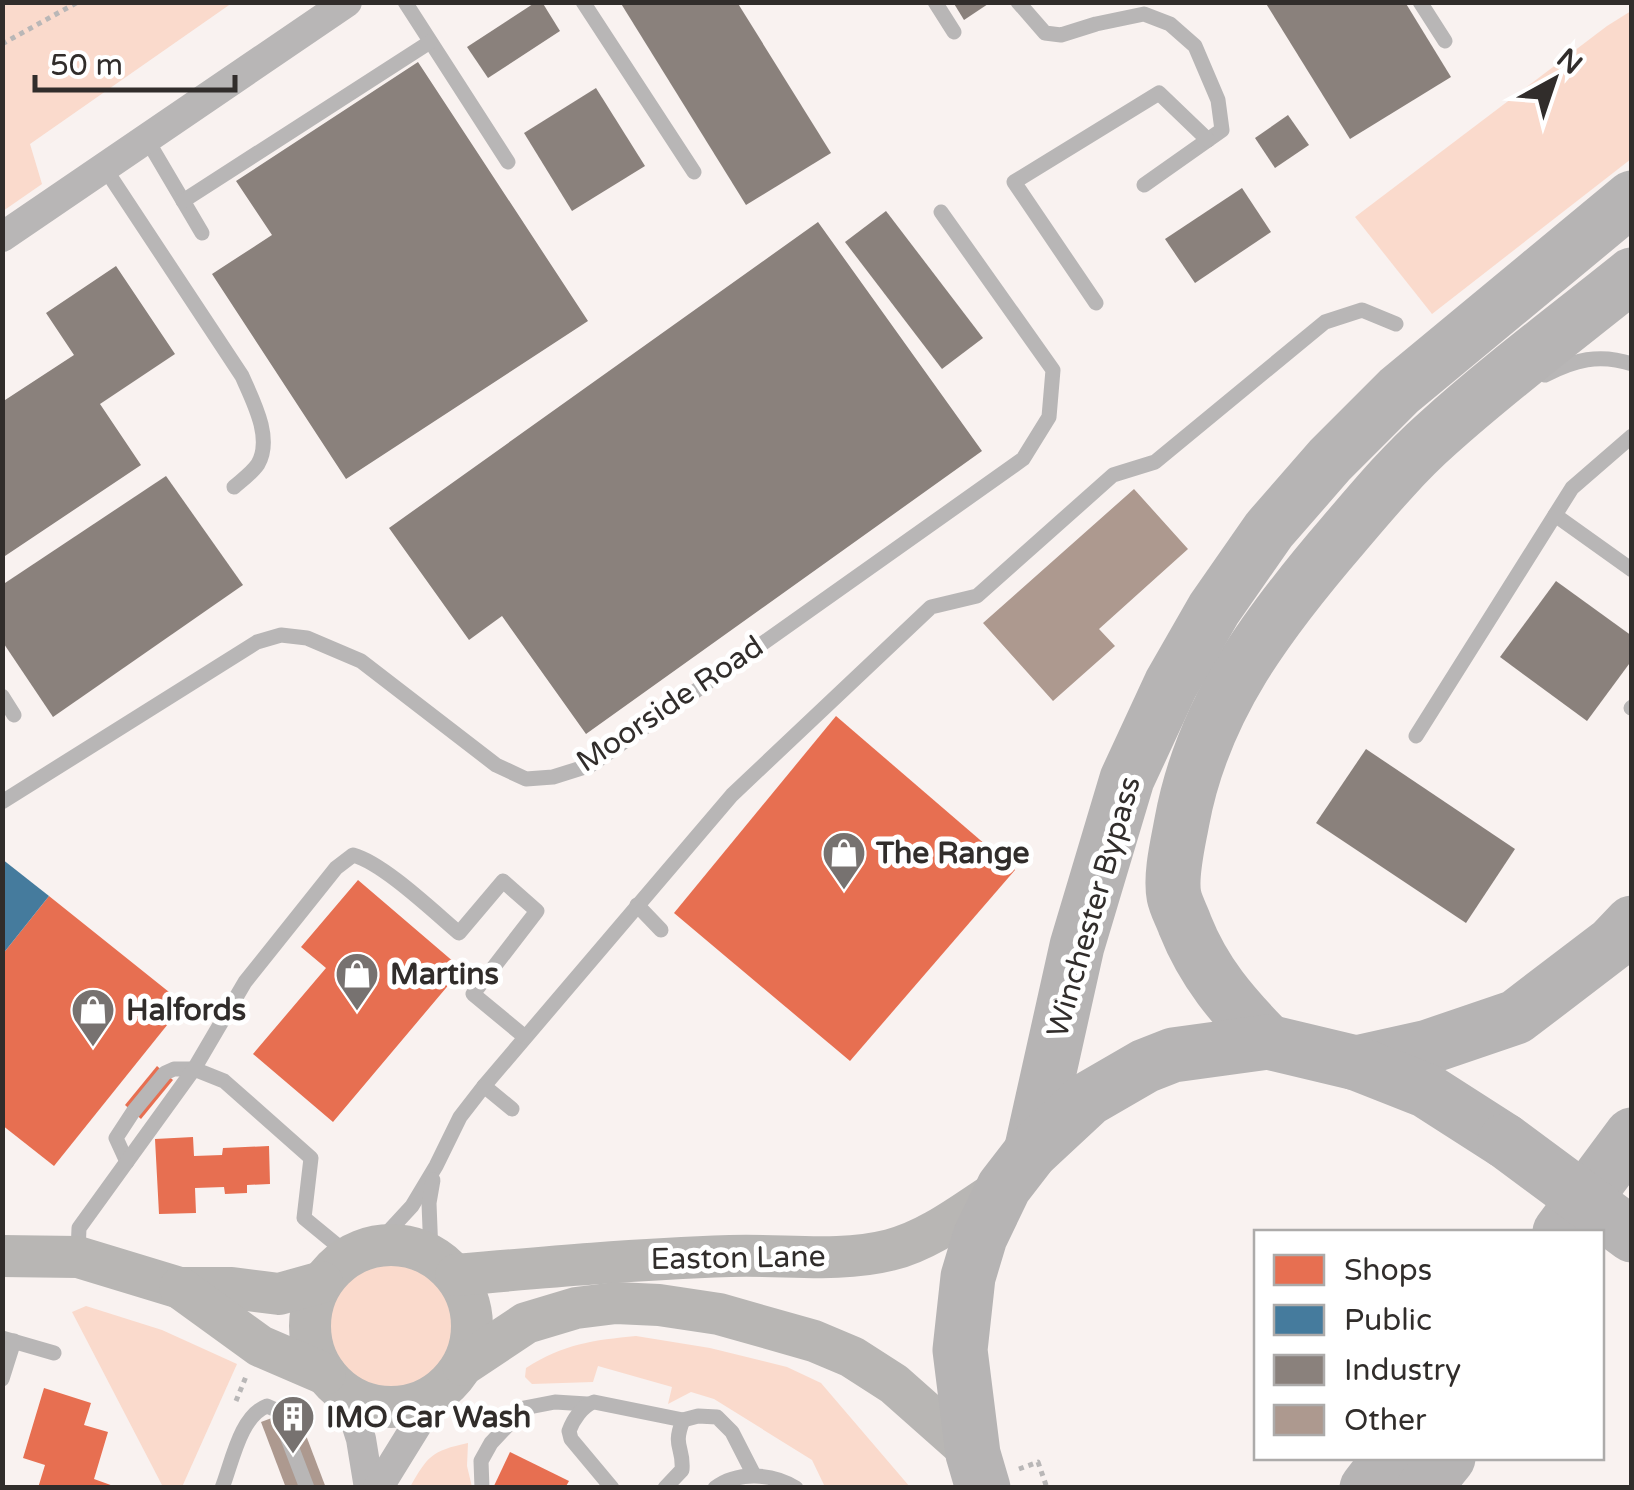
<svg xmlns="http://www.w3.org/2000/svg" width="1634" height="1490" font-family="'Varela Round',sans-serif">
<style>
.green{fill:#fadacc}
.shops{fill:#e76f51}
.public{fill:#457b9d}
.industry{fill:#8a817c}
.building{fill:#ad998f}
.lines{fill:none;stroke-linecap:round;stroke-linejoin:round}
.path{stroke:#b9b7b7;stroke-width:5;stroke-dasharray:5 5;stroke-linecap:butt}
.lane{stroke:#b8b6b6;stroke-width:15}
.street{stroke:#b8b6b6;stroke-width:30}
.secondary{stroke:#b8b6b4;stroke-width:42}
.highway{stroke:#b6b4b4;stroke-width:55}
.highway-bridge{stroke:#b6b4b4;stroke-width:55}
.labels{text-anchor:middle;dominant-baseline:central;stroke-width:10;stroke-linejoin:round;paint-order:stroke}
.street-label{font-size:30px;fill:#312d2b;stroke:#fff}
.poi-label{font-size:30px;font-weight:bold;fill:#312d2b;stroke:#fff;text-anchor:start}
</style>
<rect width="100%" height="100%" fill="#f9f2f0"/>
<g class="green">
<polygon points="2,3 3,2 232,3 30,144 42,184 3,211"/>
<polygon points="1631,11 1631,159 1432,314 1355,217 1607,26"/>
<circle cx="391" cy="1325" r="63"/>
<polygon points="86,1306 162,1330 237,1364 182,1487 163,1487 72,1312"/>
<path d="M 636,1336 L 710,1348 L 787,1367 L 821,1383 L 910,1487 L 825,1487 L 812,1460 L 714,1399 L 691,1392 L 668,1404 L 672,1387 L 598,1366 L 593,1382 L 532,1384 L 525,1377 L 526,1368 C 563,1344 594,1340 636,1336 Z"/>
<path d="M 468,1443 L 467,1466 L 472,1487 L 410,1487 C 428,1456 431,1451 468,1443 Z"/>
</g>
<g class="shops">
<polygon points="836,716 1015,870 850,1061 674,913"/>
<polygon points="358,880 462,969 333,1122 253,1054 326,968 301,947"/>
<polygon points="49,896 184,1004 54,1166 2,1125 2,955"/>
<polygon points="157,1066 173,1080 141,1119 125,1105"/>
<polygon points="193,1137 194,1156 222,1155 223,1148 269,1146 270,1184 247,1185 247,1193 225,1194 224,1187 195,1188 196,1213 159,1214 155,1139"/>
<polygon points="44,1388 91,1403 84,1425 108,1432 94,1479 119,1488 38,1488 45,1465 23,1458"/>
<polygon points="510,1452 569,1481 565,1488 493,1488"/>
</g>
<polygon class="public" points="2,859 49,896 2,955"/>
<g class="industry">
<polygon points="536,2 542,2 560,31 488,78 467,47"/>
<polygon points="620,2 737,2 831,153 746,205"/>
<polygon points="953,2 991,2 964,20"/>
<polygon points="1265,2 1405,2 1451,77 1350,139"/>
<polygon points="418,62 588,321 346,479 212,274 272,235 236,181"/>
<polygon points="596,88 645,166 572,211 524,133"/>
<polygon points="1288,115 1309,145 1275,168 1255,138"/>
<polygon points="1242,188 1271,232 1195,283 1165,239"/>
<polygon points="886,211 983,338 942,369 845,242"/>
<polygon points="818,222 982,451 586,734 502,616 469,640 389,528"/>
<polygon points="116,266 175,354 100,404 141,465 2,558 2,402 74,355 46,313"/>
<polygon points="166,476 243,585 53,717 2,641 2,585"/>
<polygon points="1556,581 1632,636 1632,660 1587,721 1500,657"/>
<polygon points="1366,749 1515,849 1466,923 1316,823"/>
</g>
<g class="building">
<polygon points="1134,489 1188,549 1099,629 1115,646 1053,701 983,623"/>
<polygon points="296,1409 326,1488 286,1488 261,1422"/>
</g>
<g class="lines">
<g class="path">
<polyline points="2,44 78,2"/>
<polyline points="236,1401 247,1374"/>
<polyline points="1019,1469 1038,1462 1047,1488"/>
</g>
<g class="lane">
<polyline points="405,2 508,162"/>
<polyline points="583,2 694,172"/>
<polyline points="935,2 954,32"/>
<polyline points="1018,2 1045,33 1061,35 1096,24 1144,14 1170,24 1195,46 1218,100 1222,130 1144,185"/>
<polyline points="1420,2 1445,41"/>
<polyline points="146,138 202,233"/>
<path d="M 104,167 L 242,376 C 253,401 273,438 258,464 C 252,473 242,480 234,487"/>
<polyline points="183,201 430,42"/>
<polyline points="1096,303 1014,182 1159,93 1208,140"/>
<path d="M 1545,375 C 1574,360 1599,353 1632,364"/>
<polyline points="1555,515 1632,570"/>
<polyline points="2,696 14,715"/>
<polyline points="1631,708 1632,707"/>
<polyline points="1416,736 1572,488 1632,436"/>
<polyline points="2,802 257,642 281,635 307,638 361,661 496,765 526,779 553,777 591,765 1023,459 1049,417 1053,370 941,212"/>
<polyline points="637,905 661,930"/>
<polyline points="484,1086 512,1109"/>
<polyline points="127,1162 116,1138 133,1112 165,1073 174,1069 194,1069 224,1081 311,1158 304,1218 349,1255"/>
<polyline points="376,1245 412,1206 436,1166 460,1117 484,1086 732,795 931,607 977,596 1113,475 1155,462 1325,322 1362,310 1396,324"/>
<path d="M 78,1253 L 79,1228 L 194,1069 L 245,982 L 336,868 L 353,855 C 383,863 433,911 459,933 L 503,881 L 537,911 L 473,994 L 525,1037"/>
<polyline points="431,1254 429,1203 433,1180"/>
<polyline points="2,1338 54,1353"/>
<polyline points="2,1379 14,1341"/>
<path d="M 222,1488 C 232,1463 240,1416 267,1406 L 276,1410 L 279,1415 L 307,1488"/>
<polyline points="482,1488 481,1461 491,1443 524,1408 555,1402 587,1404"/>
<path d="M 612,1488 L 571,1439 L 569,1431 C 573,1420 582,1406 594,1402 L 683,1420 L 698,1416 L 717,1417 L 732,1432 L 754,1475"/>
<path d="M 665,1488 L 682,1470 C 684,1446 672,1448 683,1420"/>
<path d="M 715,1488 C 737,1471 772,1473 796,1488"/>
</g>
<g class="street">
<polyline points="2,237 347,2"/>
<polyline points="347,1395 361,1439 369,1488"/>
<polyline points="378,1488 436,1394"/>
</g>
<g class="secondary">
<circle cx="391" cy="1326" r="81"/>
<polyline points="2,1256 78,1257 180,1288 232,1288 279,1294 322,1282"/>
<path d="M 456,1275 C 547,1267 638,1259 730,1256 C 784,1254 838,1263 890,1250 C 931,1240 969,1209 1004,1187"/>
<polyline points="180,1288 260,1346 325,1374"/>
<polyline points="463,1365 526,1323 576,1308 616,1303 659,1305 719,1314 814,1341 852,1357 894,1384 973,1454"/>
</g>
<g class="highway">
<path d="M 1268,1042 C 1232,1005 1204,973 1185,925 C 1182,916 1176,906 1174,896 C 1170,875 1178,843 1182,821 C 1203,707 1270,620 1344,534 C 1373,500 1403,464 1437,434 C 1499,378 1566,328 1632,275"/>
<polyline points="1356,1063 1428,1047 1516,1017 1613,943 1632,923"/>
<polyline points="1031,1152 1077,946 1127,779 1171,684 1214,609 1269,530 1330,460 1399,391 1632,198"/>
<polyline points="1560,1232 1632,1135"/>
<polyline points="983,1488 973,1454 960,1350 968,1277 980,1237 1004,1187 1031,1152 1088,1099 1145,1066 1173,1055 1268,1042 1356,1063 1427,1091 1505,1141"/>
<polyline points="1367,1488 1390,1458"/>
<polyline points="1424,1488 1448,1458"/>
</g>
<polyline class="highway-bridge" points="1505,1141 1632,1235"/>
</g>
<defs>
<symbol id="shop-pin" viewBox="-11 -11 22 30"><path d="M0 17L-7.5 6A9.5 9.5 0 1 1 7.5 6Z" fill="#777270" stroke="#fff"/><path d="M-5-2.5h2.3a2.7 3.5 0 0 1 5.4 0H5L5.5 6h-11ZM-1.5-2.5h3a1.5 2.3 0 0 0-3 0Z" fill="#fff"/></symbol>
<symbol id="building-pin" viewBox="-11 -11 22 30"><path d="M0 17L-7.5 6A9.5 9.5 0 1 1 7.5 6Z" fill="#777270" stroke="#fff"/><path d="M-4-6H4V6H1V3H-1V6H-4ZM-2.5-4.3h1.7v1.8h-1.7ZM.8-4.3h1.7v1.8H.8ZM-2.5-1h1.7V.8h-1.7ZM.8-1h1.7V.8H.8Z" fill="#fff"/></symbol>
</defs>
<g fill-rule="evenodd">
<use href="#shop-pin" x="819" y="828" width="50" height="68"/>
<use href="#shop-pin" x="332" y="949" width="50" height="68"/>
<use href="#shop-pin" x="68" y="985" width="50" height="68"/>
<use href="#building-pin" x="268" y="1392" width="50" height="68"/>
</g>
<g class="labels">
<g class="street-label">
<text transform="translate(670 704) rotate(-34)">Moorside Road</text>
<text transform="translate(1094 907) rotate(-74)">Winchester Bypass</text>
<text transform="translate(738 1258) rotate(-1)">Easton Lane</text>
</g>
<g class="poi-label">
<text x="876" y="853">The Range</text>
<text x="390" y="974">Martins</text>
<text x="126" y="1010">Halfords</text>
<text x="326" y="1417">IMO Car Wash</text>
</g>
</g>
<rect width="1634" height="1490" fill="none" stroke="#312d2b" stroke-width="10"/>
<rect x="1254" y="1230" width="350" height="230" fill="#ffffff" stroke="#adabaa" stroke-width="2.5"/>
<rect x="1274" y="1255" width="50" height="30" fill="#e76f51" stroke="#adabaa" stroke-width="2.5"/>
<text x="1344" y="1280" font-size="30" fill="#312d2b">Shops</text>
<rect x="1274" y="1305" width="50" height="30" fill="#457b9d" stroke="#adabaa" stroke-width="2.5"/>
<text x="1344" y="1330" font-size="30" fill="#312d2b">Public</text>
<rect x="1274" y="1355" width="50" height="30" fill="#8a817c" stroke="#adabaa" stroke-width="2.5"/>
<text x="1344" y="1380" font-size="30" fill="#312d2b">Industry</text>
<rect x="1274" y="1405" width="50" height="30" fill="#ad998f" stroke="#adabaa" stroke-width="2.5"/>
<text x="1344" y="1430" font-size="30" fill="#312d2b">Other</text>
<g transform="translate(1554 80) rotate(40)" stroke="#ffffff" stroke-width="8" paint-order="stroke">
<path d="M0-8L18 38L0 25L-18 38Z" fill="#312d2b"/>
<text y="-15" font-size="28" font-weight="bold" text-anchor="middle" fill="#312d2b">N</text>
</g>
<path d="M35 75v15h200v-15" fill="none" stroke="#312d2b" stroke-width="5"/>
<text x="50" y="75" font-size="30" fill="#312d2b" stroke="#ffffff" stroke-width="8" paint-order="stroke">50 m</text>
</svg>
